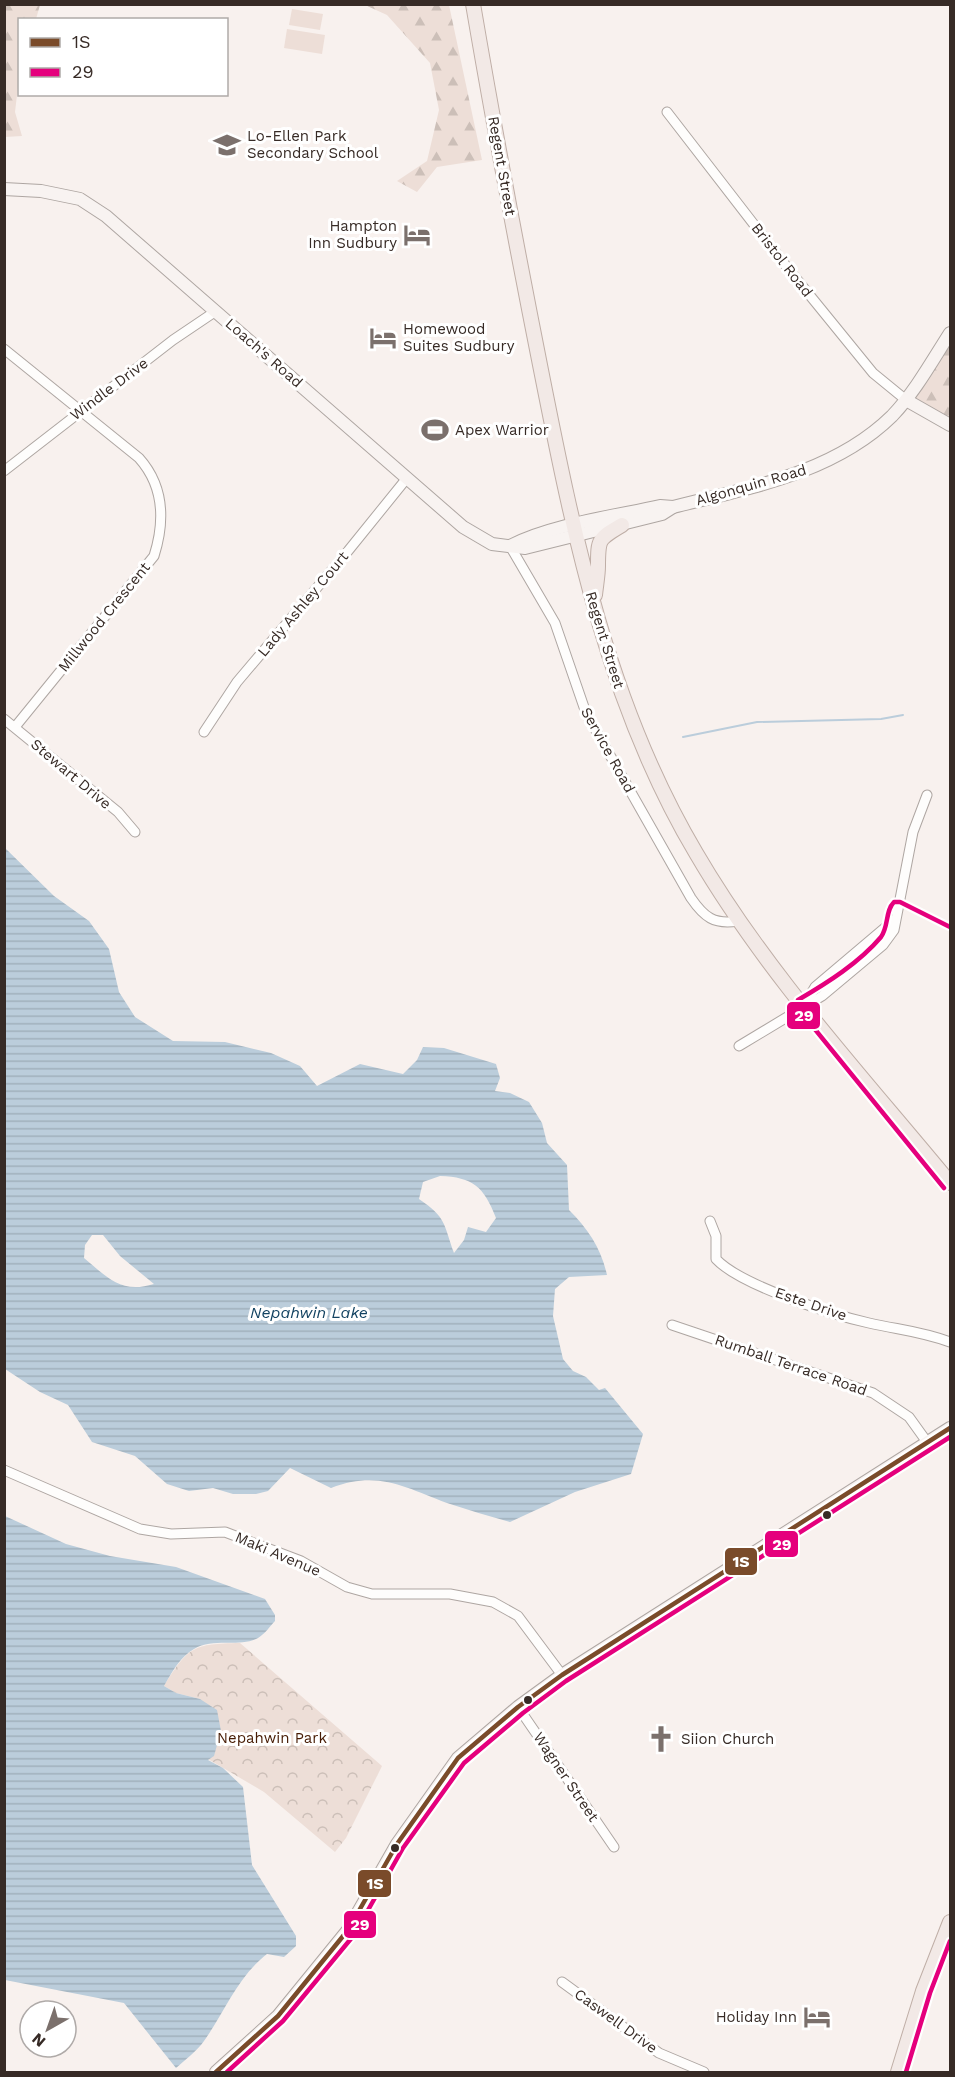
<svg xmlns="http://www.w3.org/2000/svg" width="955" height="2077" font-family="'Work Sans',sans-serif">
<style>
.forest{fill:url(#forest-firs)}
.park{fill:url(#park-crowns)}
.pitch{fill:#edded7}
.water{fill:url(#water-rules);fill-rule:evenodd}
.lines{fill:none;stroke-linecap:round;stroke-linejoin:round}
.stream{stroke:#bbcddb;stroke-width:2}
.street-casing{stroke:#aea6a2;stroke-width:11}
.secondary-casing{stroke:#aea6a2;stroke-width:14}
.primary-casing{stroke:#bfaea6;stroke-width:16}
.street{stroke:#fefdfc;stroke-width:9}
.secondary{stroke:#f8f3f1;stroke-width:12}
.primary{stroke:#f2e9e6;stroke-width:14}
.bus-1-casing{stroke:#fff;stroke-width:9}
.bus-2-casing{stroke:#fff;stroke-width:9}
.bus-1{stroke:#7a4b2a;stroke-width:4.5}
.bus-2{stroke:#e5007d;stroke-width:4.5}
.bus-dot{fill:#372b26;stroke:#fff;stroke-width:2}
.labels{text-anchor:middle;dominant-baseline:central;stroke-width:6;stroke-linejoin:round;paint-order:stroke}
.poi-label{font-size:15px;fill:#372b26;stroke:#fff;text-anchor:start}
.street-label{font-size:15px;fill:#372b26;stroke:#fff}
.park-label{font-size:15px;fill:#471c05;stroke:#fff}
.water-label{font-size:16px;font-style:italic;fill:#124261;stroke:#fff}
.line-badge{stroke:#fff;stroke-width:2}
.badge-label{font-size:16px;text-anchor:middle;font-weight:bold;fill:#fff}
</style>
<defs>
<pattern id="forest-firs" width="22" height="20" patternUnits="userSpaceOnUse" patternTransform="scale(1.5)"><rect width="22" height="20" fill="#edded7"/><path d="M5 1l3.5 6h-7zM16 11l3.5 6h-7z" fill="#ccbfb8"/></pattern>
<pattern id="park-crowns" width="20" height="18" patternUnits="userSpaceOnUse" patternTransform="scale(1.5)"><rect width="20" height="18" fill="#edded7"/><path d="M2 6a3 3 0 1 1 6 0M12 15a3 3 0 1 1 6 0" fill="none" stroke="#ccbfb8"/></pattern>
<pattern id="water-rules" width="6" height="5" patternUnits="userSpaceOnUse" patternTransform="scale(1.5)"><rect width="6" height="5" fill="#bbcddb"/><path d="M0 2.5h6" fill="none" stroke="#a1b0bc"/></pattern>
</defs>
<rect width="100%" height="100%" fill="#f8f1ee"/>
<g class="forest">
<polygon points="5,4 40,5 36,19 20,20 20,70 15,112 22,136 5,137"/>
<polygon points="365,5 449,5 482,160 437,167 417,192 397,181 427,161 439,110 430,63 387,15"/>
<polygon points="950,333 950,425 906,400"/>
</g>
<path class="park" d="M 240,1643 L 382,1766 L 346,1838 L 335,1852 L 264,1792 L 208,1759 L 200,1699 L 176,1693 L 164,1686 C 189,1646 193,1644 240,1643 Z"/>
<g class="pitch">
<polygon points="292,9 323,14 320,30 289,25"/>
<polygon points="287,29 325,35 322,54 284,48"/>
</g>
<g class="water">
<path d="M 4,847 L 54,896 L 89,921 L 109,949 L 119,992 L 135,1017 L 173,1041 L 225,1042 L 271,1053 L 300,1066 L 317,1086 L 360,1064 L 403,1074 L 417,1060 L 423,1047 L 444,1048 L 496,1064 L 500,1078 L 495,1091 L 510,1093 L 529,1102 L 542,1123 L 547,1143 L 567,1165 L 569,1210 C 588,1229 601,1248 607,1275 L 569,1277 L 555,1289 L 553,1316 L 563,1359 L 573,1371 L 586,1377 L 599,1390 L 605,1388 L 643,1434 L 631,1474 L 575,1492 L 510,1522 C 489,1516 468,1510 447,1503 C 404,1487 378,1470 331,1488 L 290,1468 L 268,1491 L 256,1494 L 233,1494 L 213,1488 L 189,1491 L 167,1484 L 135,1456 L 92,1442 L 68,1405 L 40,1392 L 5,1369 ZM 440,1176 C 473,1177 484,1187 496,1218 L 486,1232 L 468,1227 L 464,1240 L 454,1253 C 443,1223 447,1218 419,1199 L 423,1182 ZM 92,1235 L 103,1235 L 120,1256 L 154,1284 C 121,1294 108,1278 84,1258 L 85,1245 Z"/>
<path d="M 5,1516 L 66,1544 L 110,1556 L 176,1567 L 265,1599 L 275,1615 L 275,1621 C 270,1626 265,1634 258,1638 C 238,1648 213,1637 194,1649 C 180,1657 172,1672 164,1686 L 176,1693 L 200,1699 L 217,1710 L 221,1731 L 214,1756 L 208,1760 L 223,1768 L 243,1787 L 252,1865 L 296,1936 L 296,1946 L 284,1957 L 267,1954 C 238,1976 224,2013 204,2041 C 197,2051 185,2060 176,2068 L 124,2003 L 5,1980 Z"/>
</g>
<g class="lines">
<polyline class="stream" points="683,737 757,722 881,719 903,715"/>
<defs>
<g id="street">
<polyline points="667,112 790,271 873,373 906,400"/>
<path d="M 4,349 L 139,458 C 164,486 165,521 154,556 L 15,727"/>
<polyline points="4,471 173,340 216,311"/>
<path d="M 510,546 L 555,623 L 586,713 L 691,898 C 704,917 714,925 738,921"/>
<polyline points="4,719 118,812 135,832"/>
<polyline points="204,732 237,682 348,551 407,478"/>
<polyline points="805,1004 815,987 893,921"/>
<polyline points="739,1046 822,996 883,945 894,930 913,832 927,795"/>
<path d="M 710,1221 L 716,1236 L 716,1259 C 740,1285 833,1315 869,1323 C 900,1330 920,1331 950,1342"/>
<polyline points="672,1325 873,1393 909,1417 927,1442"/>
<polyline points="4,1470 140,1529 171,1534 225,1532 301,1561 347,1587 372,1594 450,1594 493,1602 518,1616 562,1675"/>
<polyline points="518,1707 614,1847"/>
<polyline points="562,1982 659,2053 704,2072"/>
</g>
<g id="secondary">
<polyline points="4,189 41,191 80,199 106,216 463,527 492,544 525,548 662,514 673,507"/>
<polyline points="906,400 950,425"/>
<path d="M 510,546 C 550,525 615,516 660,506 L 673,507 C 749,488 834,473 892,416 C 915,392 932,361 950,333"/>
<polyline points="216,2072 278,2016 348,1930 397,1844 458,1758 518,1707 562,1675 950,1428"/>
</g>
<g id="primary">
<path d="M 473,4 C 494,127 517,249 541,370 C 574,537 608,705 696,853 C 766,973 862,1076 950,1183"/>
<path d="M 595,595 C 596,585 598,575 598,566 C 598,539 598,539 622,525"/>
<polyline points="898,2072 923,1991 950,1922"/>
</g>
</defs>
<use href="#street" class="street-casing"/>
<use href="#secondary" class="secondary-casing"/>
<use href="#primary" class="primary-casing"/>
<use href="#street" class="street"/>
<use href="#secondary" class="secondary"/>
<use href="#primary" class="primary"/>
<defs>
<polyline id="bus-1" points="216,2072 278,2016 348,1930 397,1844 458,1758 518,1707 562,1675 950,1428"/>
<g id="bus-2">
<path d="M 944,1188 L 796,1006 L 798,1000 C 827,983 859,963 881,937 C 889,926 885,911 894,902 L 900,902 L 950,927"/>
<polyline points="227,2072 283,2021 354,1935 403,1848 464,1763 523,1713 566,1681 950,1437"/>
<polyline points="906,2072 930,1993 950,1941"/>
</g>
</defs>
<use href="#bus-1" class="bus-1-casing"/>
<use href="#bus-2" class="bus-2-casing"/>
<use href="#bus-1" class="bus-1"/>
<use href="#bus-2" class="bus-2"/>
</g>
<defs>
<symbol id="school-bare" viewBox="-9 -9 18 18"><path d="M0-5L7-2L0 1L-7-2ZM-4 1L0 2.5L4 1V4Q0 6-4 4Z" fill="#7b706c" stroke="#fff" stroke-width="2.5" paint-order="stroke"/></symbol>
<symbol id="hotel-bare" viewBox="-9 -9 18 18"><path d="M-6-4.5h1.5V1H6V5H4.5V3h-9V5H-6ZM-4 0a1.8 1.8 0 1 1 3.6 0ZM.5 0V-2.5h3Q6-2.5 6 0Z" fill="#7b706c" stroke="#fff" stroke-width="2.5" paint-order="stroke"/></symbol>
<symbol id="stadium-bare" viewBox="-9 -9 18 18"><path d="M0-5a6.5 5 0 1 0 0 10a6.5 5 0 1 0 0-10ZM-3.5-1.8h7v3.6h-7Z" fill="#7b706c" stroke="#fff" stroke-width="2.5" paint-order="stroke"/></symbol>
<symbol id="church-bare" viewBox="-9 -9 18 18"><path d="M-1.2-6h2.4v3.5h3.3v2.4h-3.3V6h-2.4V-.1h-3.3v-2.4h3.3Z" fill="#7b706c" stroke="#fff" stroke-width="2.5" paint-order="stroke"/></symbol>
</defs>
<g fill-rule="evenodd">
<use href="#school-bare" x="208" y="126" width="38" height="38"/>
<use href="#hotel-bare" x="398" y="216" width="38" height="38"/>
<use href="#hotel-bare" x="364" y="319" width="38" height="38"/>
<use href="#stadium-bare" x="416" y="411" width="38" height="38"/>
<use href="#church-bare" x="642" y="1720" width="38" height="38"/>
<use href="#hotel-bare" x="798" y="1998" width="38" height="38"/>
</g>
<g class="bus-dot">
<circle cx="827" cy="1515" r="5"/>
<circle cx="528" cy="1700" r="5"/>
<circle cx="395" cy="1848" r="5"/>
</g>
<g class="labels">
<g class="poi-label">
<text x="247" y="136">Lo-Ellen Park<tspan x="247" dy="17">Secondary School</tspan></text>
<text x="397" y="226" text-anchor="end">Hampton<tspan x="397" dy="17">Inn Sudbury</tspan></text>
<text x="403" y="329">Homewood<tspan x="403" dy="17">Suites Sudbury</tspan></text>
<text x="455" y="430">Apex Warrior</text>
<text x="681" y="1739">Siion Church</text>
<text x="797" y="2017" text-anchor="end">Holiday Inn</text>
</g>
<g class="street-label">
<text transform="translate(502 166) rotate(80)">Regent Street</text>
<text transform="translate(782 260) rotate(52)">Bristol Road</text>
<text transform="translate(264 353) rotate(41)">Loach's Road</text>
<text transform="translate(109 389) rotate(-37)">Windle Drive</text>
<text transform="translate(751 485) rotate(-16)">Algonquin Road</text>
<text transform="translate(303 604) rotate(-50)">Lady Ashley Court</text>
<text transform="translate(104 617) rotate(-51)">Millwood Crescent</text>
<text transform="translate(605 640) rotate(73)">Regent Street</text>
<text transform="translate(608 750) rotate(61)">Service Road</text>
<text transform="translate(71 774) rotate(40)">Stewart Drive</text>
<text transform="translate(811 1304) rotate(19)">Este Drive</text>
<text transform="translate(791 1365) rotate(19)">Rumball Terrace Road</text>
<text transform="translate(278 1554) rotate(23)">Maki Avenue</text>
<text transform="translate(566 1777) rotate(56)">Wagner Street</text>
<text transform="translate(616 2021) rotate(36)">Caswell Drive</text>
</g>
<g class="park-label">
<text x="272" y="1738">Nepahwin Park</text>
</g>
<g class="water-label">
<text x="309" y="1312">Nepahwin Lake</text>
</g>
</g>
<g class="line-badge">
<rect x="786" y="1001" width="35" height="29" rx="6" fill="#e5007d"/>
<rect x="764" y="1530" width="35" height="28" rx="6" fill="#e5007d"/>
<rect x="724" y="1547" width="34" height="29" rx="6" fill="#7a4b2a"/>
<rect x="357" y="1869" width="35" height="29" rx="6" fill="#7a4b2a"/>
<rect x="343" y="1910" width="34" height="29" rx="6" fill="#e5007d"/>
</g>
<g class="badge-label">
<text x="804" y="1021">29</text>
<text x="782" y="1550">29</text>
<text x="741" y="1567">1S</text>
<text x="375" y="1889">1S</text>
<text x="360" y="1930">29</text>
</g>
<rect width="955" height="2077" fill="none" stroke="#372b26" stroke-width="12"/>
<rect x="18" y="18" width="210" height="78" fill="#ffffff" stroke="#afaaa8" stroke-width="1.5"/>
<rect x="30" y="38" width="30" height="9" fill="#7a4b2a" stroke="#afaaa8" stroke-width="1.5"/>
<text x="72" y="48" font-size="18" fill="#372b26">1S</text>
<rect x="30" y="68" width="30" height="9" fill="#e5007d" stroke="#afaaa8" stroke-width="1.5"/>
<text x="72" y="78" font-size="18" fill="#372b26">29</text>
<g transform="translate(48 2029) rotate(220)"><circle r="28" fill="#ffffff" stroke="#afaaa8" stroke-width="1.5"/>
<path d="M0-4.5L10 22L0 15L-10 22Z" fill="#7b706c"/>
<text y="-9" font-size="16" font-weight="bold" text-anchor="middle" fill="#372b26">N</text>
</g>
</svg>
